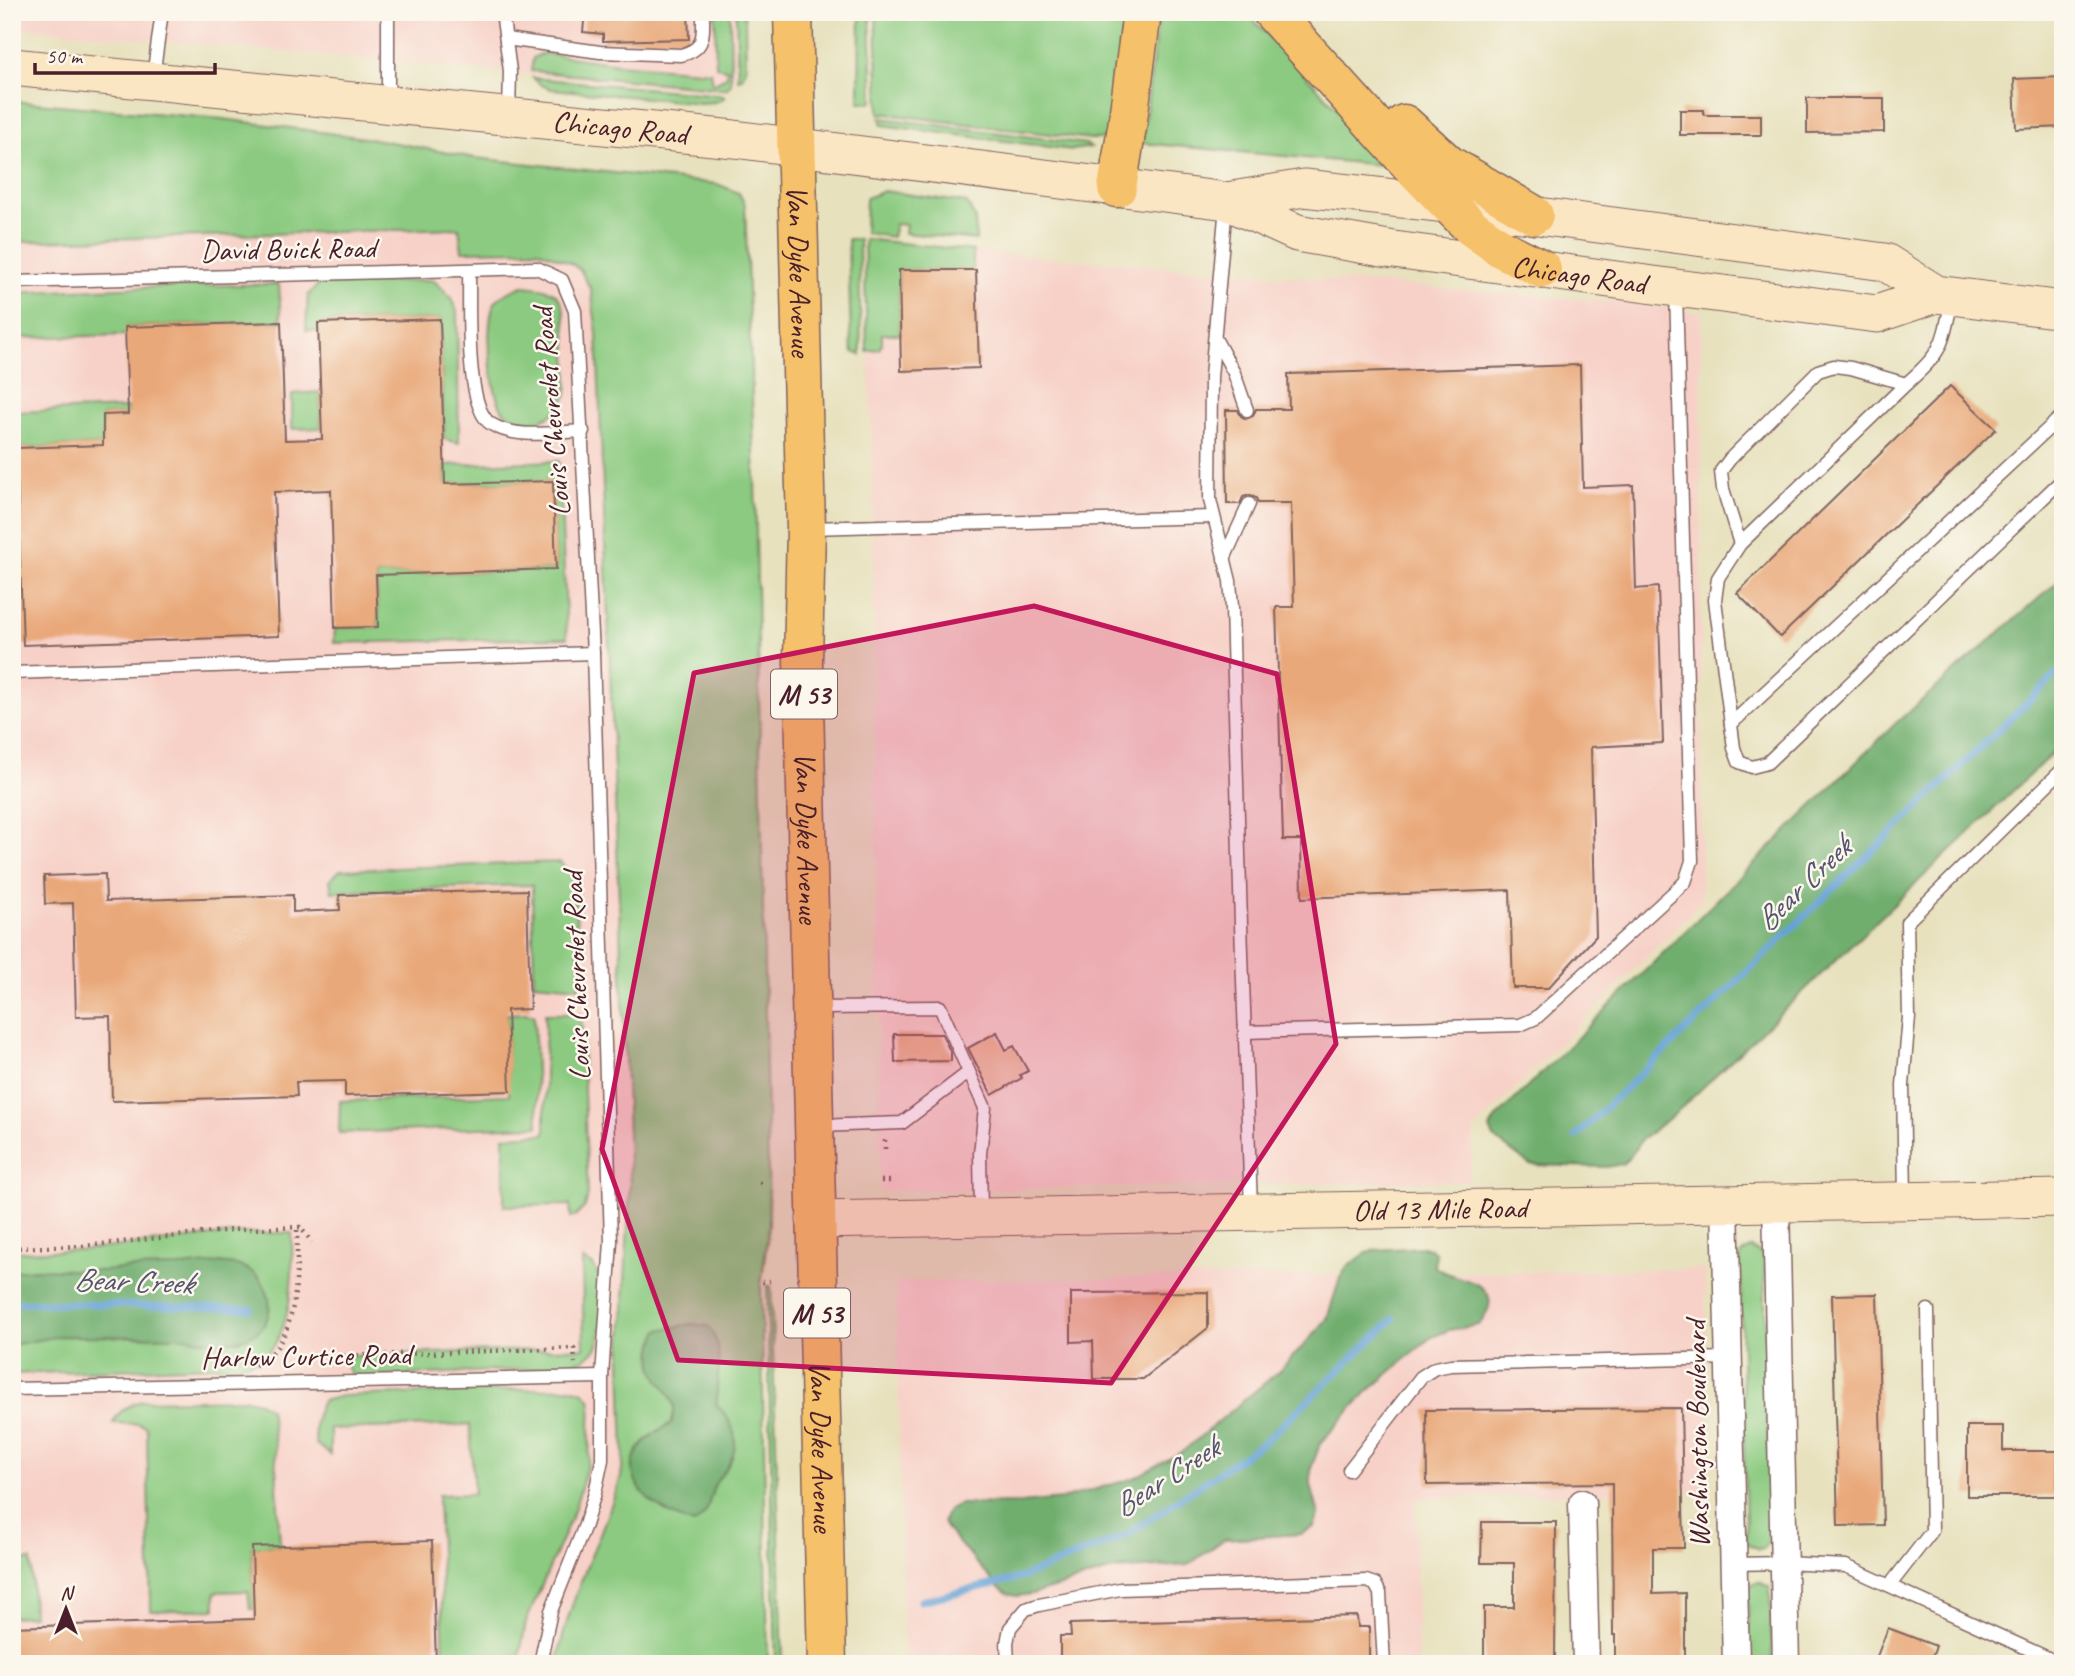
<svg xmlns="http://www.w3.org/2000/svg" width="2075" height="1676" font-family="Caveat,sans-serif">
<style>
.built{fill:#f7d1c8}
.green{fill:#8bca80;stroke:#6a7456;stroke-width:2}
.forest{fill:#70ae6e;stroke:#5d664c;stroke-width:2}
.lines{fill:none;stroke-linecap:round;stroke-linejoin:round}
.stream{stroke:#65a2d6;stroke-width:7}
.building{fill:#e9a879}
.lane-casing{stroke:#81635e;stroke-width:15}
.street-casing{stroke:#81635e;stroke-width:29}
.secondary-casing{stroke:#81635e;stroke-width:39}
.primary-casing{stroke:#81635e;stroke-width:41}
.path{stroke:#81635e;stroke-width:4.5;stroke-dasharray:2 5;stroke-linecap:butt}
.lane{stroke:#fff;stroke-width:12}
.street{stroke:#fff;stroke-width:26}
.secondary{stroke:#fbe6c4;stroke-width:37}
.primary{stroke:#f5c16b;stroke-width:38}
.marked{fill:#c2185b;fill-opacity:0.2;stroke:#c2185b;stroke-width:5;stroke-linejoin:round}
.labels{text-anchor:middle;dominant-baseline:central;stroke-width:5;stroke-linejoin:round;paint-order:stroke}
.shield{fill:#fbf7ec;stroke:#7f6065;stroke-width:2}
.shield-label{font-size:28px;font-weight:bold;fill:#4a1f2b}
.street-label{font-size:30px;fill:#4a1f2b;stroke:#fbf7ec}
.water-label{font-size:32px;font-style:italic;fill:#55536f;stroke:#fbf7ec}
</style>
<rect width="100%" height="100%" fill="#fbf7ec"/>
<filter id="ink" filterUnits="userSpaceOnUse"><feTurbulence type="fractalNoise" baseFrequency=".0143" numOctaves="2"/><feDisplacementMap in="SourceGraphic" scale="14" xChannelSelector="R" yChannelSelector="G"/><feConvolveMatrix kernelMatrix="1 2 1 2 8 2 1 2 1" color-interpolation-filters="sRGB"/></filter>
<filter id="wash" filterUnits="userSpaceOnUse"><feTurbulence type="fractalNoise" baseFrequency=".00686" numOctaves="4" result="noise"/><feDisplacementMap in="SourceGraphic" scale="28" xChannelSelector="R" yChannelSelector="G"/><feGaussianBlur stdDeviation="1.57" result="paint"/><feColorMatrix in="noise" values="0 0 0 0 0 0 0 0 0 0 0 0 0 0 0 0 0 1.4 0 .05"/><feComposite in="paint" operator="in"/></filter>
<g filter="url(#wash)">
<rect width="100%" height="100%" fill="#e7e1bd"/>
<g class="built">
<polygon points="12,12 734,12 735,82 726,92 12,27"/>
<polygon points="12,118 728,200 768,1664 12,1664"/>
<polygon points="864,239 1013,255 1627,303 1701,313 1701,902 1474,1130 1469,1181 880,1191 872,444"/>
<polygon points="1705,1269 1710,1491 1415,1498 1418,1664 904,1664 896,1282"/>
</g>
<g class="green">
<polygon points="715,12 730,12 731,84 726,89 531,71 533,58 543,53 617,64 711,72 713,84 726,77 728,70 716,66"/>
<polygon points="736,12 743,12 745,20 746,67 742,78 738,79"/>
<polygon points="860,12 870,12 873,102 859,102"/>
<polygon points="876,12 1130,12 1108,134 1102,139 1091,139 879,113"/>
<polygon points="1159,12 1246,12 1391,166 1142,143"/>
<polygon points="533,78 721,95 725,97 716,102 701,103 551,89 541,85"/>
<path d="M 12,101 L 223,119 L 380,140 L 475,158 L 717,184 L 739,193 L 745,205 L 755,479 L 769,1225 L 761,1286 L 768,1664 L 557,1664 C 568,1598 601,1540 621,1477 L 624,1455 L 621,1360 L 630,1185 L 597,333 L 591,290 L 581,271 L 571,263 L 538,250 L 462,251 L 459,228 L 12,242 Z"/>
<polygon points="880,118 1086,144 1091,147 1073,150 882,125"/>
<polygon points="884,191 967,203 975,218 976,240 905,233 906,225 895,224 892,237 865,233 866,198"/>
<polygon points="848,239 859,239 861,355 853,352 851,345"/>
<polygon points="864,239 973,251 973,270 899,270 900,334 882,334 882,344 879,349 867,351"/>
<polygon points="433,280 452,298 457,312 459,443 444,439 440,319 319,323 319,331 306,330 308,295 319,284"/>
<polygon points="279,284 281,322 127,327 127,335 12,338 12,293 120,288"/>
<path d="M 523,286 C 532,287 546,287 554,293 C 558,295 562,302 563,306 C 566,318 570,388 566,396 C 560,410 549,419 534,421 C 524,422 511,420 504,412 C 490,395 484,321 495,303 C 501,294 514,290 523,286 Z"/>
<polygon points="320,392 321,428 292,429 292,394"/>
<polygon points="128,408 128,414 103,415 103,445 16,448 16,435 12,435 12,412"/>
<polygon points="559,461 567,638 334,643 335,628 378,627 376,575 556,569 553,481 445,484 444,465"/>
<polygon points="560,862 571,875 575,893 580,987 534,983 532,885 332,892 330,880 340,870"/>
<polygon points="526,1013 534,1015 538,1126 339,1133 340,1101 509,1095 507,1014"/>
<polygon points="545,1014 581,1014 588,1195 585,1207 575,1217 571,1217 570,1205 504,1206 504,1136 545,1134"/>
<path d="M 239,1233 L 292,1233 C 293,1269 294,1332 264,1356 C 256,1362 247,1363 238,1365 L 12,1374 L 12,1252 L 86,1250 Z"/>
<polygon points="1751,1248 1762,1254 1764,1259 1770,1538 1764,1548 1758,1549 1748,1544 1746,1539 1740,1259 1742,1253"/>
<polygon points="582,1260 593,1265 600,1279 602,1321 600,1340 596,1349 584,1360 534,1369 364,1377 353,1376 347,1368 343,1356 584,1348"/>
<polygon points="767,1286 771,1286 783,1664 776,1664"/>
<path d="M 571,1388 L 584,1392 L 591,1400 L 589,1460 L 574,1511 L 526,1622 L 518,1664 L 444,1664 L 438,1495 L 474,1494 L 470,1425 L 330,1429 L 330,1454 L 316,1444 C 313,1428 315,1416 322,1401 L 342,1396 Z"/>
<path d="M 246,1399 L 259,1402 L 270,1409 L 275,1444 L 280,1546 L 252,1547 L 254,1609 L 250,1609 L 248,1591 L 215,1592 L 215,1609 L 151,1611 L 147,1432 L 146,1427 L 140,1424 L 113,1423 C 119,1410 129,1405 142,1401 Z"/>
<polygon points="31,1560 33,1616 12,1617 12,1561"/>
<polygon points="1758,1582 1769,1587 1770,1593 1772,1664 1749,1664 1748,1592 1749,1587"/>
</g>
<g class="forest">
<polygon points="2063,577 2063,743 1675,1114 1642,1139 1628,1159 1622,1164 1607,1167 1530,1165 1494,1138 1490,1128 1496,1118 1896,723"/>
<path d="M 1424,1247 L 1431,1249 L 1436,1254 L 1434,1266 C 1445,1279 1495,1278 1489,1306 C 1487,1313 1484,1320 1478,1325 L 1449,1330 L 1430,1338 L 1366,1393 L 1321,1442 L 1311,1468 L 1311,1485 L 1319,1515 L 1314,1527 L 1301,1534 L 1225,1539 L 1188,1565 L 1113,1570 L 1033,1594 L 1017,1596 L 1008,1594 L 998,1587 L 948,1531 L 943,1522 L 948,1510 L 959,1504 L 1021,1503 L 1062,1499 L 1134,1478 L 1182,1452 L 1279,1371 L 1309,1340 L 1327,1319 L 1340,1278 L 1347,1267 L 1365,1254 L 1375,1250 Z"/>
<path d="M 218,1263 C 228,1264 240,1264 249,1270 C 273,1284 279,1323 250,1336 C 229,1345 207,1342 186,1337 L 60,1336 L 12,1345 L 12,1271 L 36,1269 L 105,1271 L 128,1268 L 180,1267 Z"/>
<path d="M 691,1324 L 708,1326 C 727,1351 715,1375 717,1405 C 735,1423 742,1445 726,1469 C 722,1475 716,1480 714,1487 C 707,1504 711,1512 694,1524 C 636,1505 602,1458 672,1423 C 672,1418 675,1411 674,1406 C 672,1395 663,1387 658,1378 C 649,1363 652,1345 659,1330 Z"/>
</g>
<g class="lines">
<g class="stream">
<polyline points="1576,1136 2063,668"/>
<polyline points="12,1302 251,1309"/>
<polyline points="921,1601 1020,1578 1125,1536 1264,1442 1393,1319"/>
</g>
</g>
<g id="blocks">
<g class="building">
<polygon points="585,12 688,12 689,39 603,41 603,34 583,32"/>
<polygon points="2063,77 2063,127 2016,129 2014,79"/>
<polygon points="1807,98 1884,98 1884,132 1807,133"/>
<polygon points="1680,110 1704,110 1704,115 1761,115 1761,135 1680,135"/>
<polygon points="899,270 976,270 979,368 901,371"/>
<polygon points="440,319 445,484 553,481 556,569 376,575 378,627 335,628 331,490 274,492 279,636 23,645 16,448 103,445 103,415 128,414 125,327 281,322 285,440 322,439 318,323"/>
<polygon points="1580,365 1583,487 1633,485 1636,589 1658,587 1663,743 1591,747 1596,936 1548,988 1513,988 1510,890 1302,898 1301,840 1283,840 1276,607 1294,607 1291,503 1258,503 1256,498 1249,495 1243,497 1240,504 1227,504 1226,410 1238,410 1241,416 1246,419 1253,416 1256,409 1289,409 1288,374"/>
<polygon points="1950,386 1996,429 1780,637 1737,593"/>
<polygon points="105,874 106,901 293,895 293,912 340,910 339,895 527,890 530,1009 507,1010 510,1091 345,1096 345,1081 296,1082 297,1096 112,1101 110,1016 76,1017 73,903 45,904 44,876"/>
<polygon points="997,1032 1006,1050 1014,1046 1028,1071 1020,1075 1022,1078 992,1095 968,1048"/>
<polygon points="894,1034 942,1034 951,1053 951,1061 895,1062"/>
<polygon points="1208,1292 1208,1328 1143,1379 1094,1379 1093,1341 1071,1342 1071,1293"/>
<polygon points="1877,1294 1883,1525 1838,1526 1832,1295"/>
<polygon points="1681,1408 1684,1548 1653,1548 1653,1594 1685,1593 1685,1664 1615,1664 1615,1635 1613,1635 1612,1483 1427,1485 1426,1410"/>
<polygon points="1967,1426 2003,1426 2003,1451 2058,1451 2057,1496 1967,1496"/>
<polygon points="1482,1522 1556,1522 1555,1664 1484,1664 1484,1607 1514,1607 1514,1563 1481,1563"/>
<polygon points="432,1541 436,1664 12,1664 12,1627 254,1619 252,1547"/>
<polygon points="1357,1616 1358,1627 1369,1627 1369,1664 1060,1664 1060,1636 1071,1636 1070,1624"/>
<polygon points="1888,1628 1936,1646 1930,1664 1874,1664"/>
</g>
</g>
</g>
<g filter="url(#ink)">
<use href="#blocks" fill-opacity="0" stroke="#81635e" stroke-width="2"/>
<g class="lines">
<defs>
<g id="lane">
<polyline points="502,12 510,71 509,113"/>
<path d="M 506,39 L 600,52 L 681,55 C 706,49 703,35 703,12"/>
<polyline points="153,77 162,12"/>
<polyline points="388,103 388,12"/>
<polyline points="1226,205 1211,377 1210,500 1230,581 1232,607 1241,924 1251,1209"/>
<path d="M 469,271 C 470,303 464,407 491,424 C 517,440 555,432 583,431"/>
<polyline points="12,282 537,268 562,280 575,311 593,653 611,1241 602,1377 602,1460 595,1493 585,1525 551,1611 540,1664"/>
<path d="M 1952,299 C 1942,346 1943,352 1906,384 L 1740,544 L 1718,578 L 1715,600 L 1734,748 L 1739,762 L 1752,767 L 1767,763 L 2063,479"/>
<polyline points="1216,340 1234,373 1247,410"/>
<polyline points="810,528 1213,517"/>
<polyline points="1740,544 1723,489 1721,471 1730,459 1818,371 1834,366 1851,368 1906,384"/>
<polyline points="1224,559 1249,504"/>
<polyline points="12,673 593,653"/>
<polyline points="1731,724 2063,415"/>
<polyline points="817,1008 940,1007 985,1108 980,1154 981,1213"/>
<polyline points="1245,1032 1520,1025 1536,1018 1685,882 1692,861 1676,291"/>
<polyline points="817,1126 902,1123 969,1072"/>
<polyline points="1905,1196 1903,1085 1909,1017 1907,922 2063,769"/>
<polyline points="12,1389 602,1377"/>
<polyline points="1349,1470 1421,1377 1435,1368 1451,1365 1729,1358"/>
<polyline points="1733,1564 1784,1563 1846,1566 2048,1658"/>
<polyline points="1890,1585 1932,1531 1928,1310"/>
<polyline points="1008,1664 1007,1643 1010,1628 1026,1609 1039,1605 1120,1589 1366,1581 1375,1584 1380,1593 1384,1664"/>
</g>
<g id="street">
<polyline points="1725,1202 1736,1664"/>
<polyline points="1776,1202 1786,1664"/>
<polyline points="1582,1503 1586,1664"/>
</g>
<g id="secondary">
<path id="s1" d="M 12,67 L 734,139 L 1227,201 L 1304,188 L 1447,204 L 1885,262 L 1936,294 L 2063,310"/>
<path id="s2" d="M 1227,201 L 1297,233 L 1394,250 L 1676,288 L 1877,314 L 1936,294"/>
<path id="s3" d="M 815,1220 L 2063,1198"/>
</g>
<g id="primary">
<path id="s4" d="M 793,12 L 806,528 L 803,661 L 827,1664"/>
<polyline points="1272,12 1417,172 1471,227 1502,249 1542,269"/>
<polyline points="1404,124 1449,165 1534,215"/>
<polyline points="1117,188 1127,127 1142,12"/>
</g>
</defs>
<use href="#lane" class="lane-casing"/>
<use href="#street" class="street-casing"/>
<use href="#secondary" class="secondary-casing"/>
<use href="#primary" class="primary-casing"/>
<g class="path">
<polyline points="885,1140 885,1150"/>
<polyline points="881,1181 896,1181"/>
<polyline points="759,1183 764,1183"/>
<polyline points="12,1248 85,1246 232,1230 300,1227 312,1242"/>
<polyline points="762,1282 770,1281"/>
<polyline points="343,1356 574,1348 575,1363"/>
<path d="M 255,1365 C 301,1344 297,1270 297,1227"/>
</g>
<use href="#lane" class="lane"/>
<use href="#street" class="street"/>
<use href="#secondary" class="secondary"/>
<use href="#primary" class="primary"/>
</g>
</g>
<path class="marked" d="M 1034,606 L 1277,674 L 1336,1044 L 1111,1383 L 678,1360 L 602,1149 L 694,673 Z"/>
<g class="labels">
<g class="shield">
<rect x="771" y="669.5" width="66" height="49" rx="5"/>
<rect x="784" y="1288.5" width="66" height="49" rx="5"/>
</g>
<g class="shield-label">
<text x="804" y="694">M 53</text>
<text x="817" y="1313">M 53</text>
</g>
<g class="street-label">
<text stroke="none"><textPath href="#s1" startOffset="611">Chicago Road</textPath></text>
<text transform="translate(288 249) rotate(-1)">David Buick Road</text>
<text stroke="none"><textPath href="#s4" startOffset="259">Van Dyke Avenue</textPath></text>
<text stroke="none"><textPath href="#s2" startOffset="362">Chicago Road</textPath></text>
<text transform="translate(551 412) rotate(-95)">Louis Chevrolet Road</text>
<text stroke="none"><textPath href="#s4" startOffset="826">Van Dyke Avenue</textPath></text>
<text transform="translate(576 976) rotate(-92)">Louis Chevrolet Road</text>
<text stroke="none"><textPath href="#s3" startOffset="625">Old 13 Mile Road</textPath></text>
<text transform="translate(306 1356) rotate(-1)">Harlow Curtice Road</text>
<text transform="translate(1697 1434) rotate(-91)">Washington Boulevard</text>
<text stroke="none"><textPath href="#s4" startOffset="1435">Van Dyke Avenue</textPath></text>
</g>
<g class="water-label">
<text transform="translate(1803 884) rotate(-44)">Bear Creek</text>
<text transform="translate(133 1281) rotate(2)">Bear Creek</text>
<text transform="translate(1166 1477) rotate(-33)">Bear Creek</text>
</g>
</g>
<rect width="2075" height="1676" fill="none" stroke="#fbf7ec" stroke-width="42"/>
<g transform="translate(66 1609)" stroke="#fbf7ec" stroke-width="5" paint-order="stroke">
<path d="M0-5L12 26L0 18L-12 26Z" fill="#4a1f2b"/>
<text y="-10" font-size="19" font-weight="bold" text-anchor="middle" fill="#4a1f2b">N</text>
</g>
<path d="M35 63v10h180v-10" fill="none" stroke="#4a1f2b" stroke-width="3.5"/>
<text x="46" y="63" font-size="21" fill="#4a1f2b" stroke="#fbf7ec" stroke-width="5" paint-order="stroke">50 m</text>
</svg>
